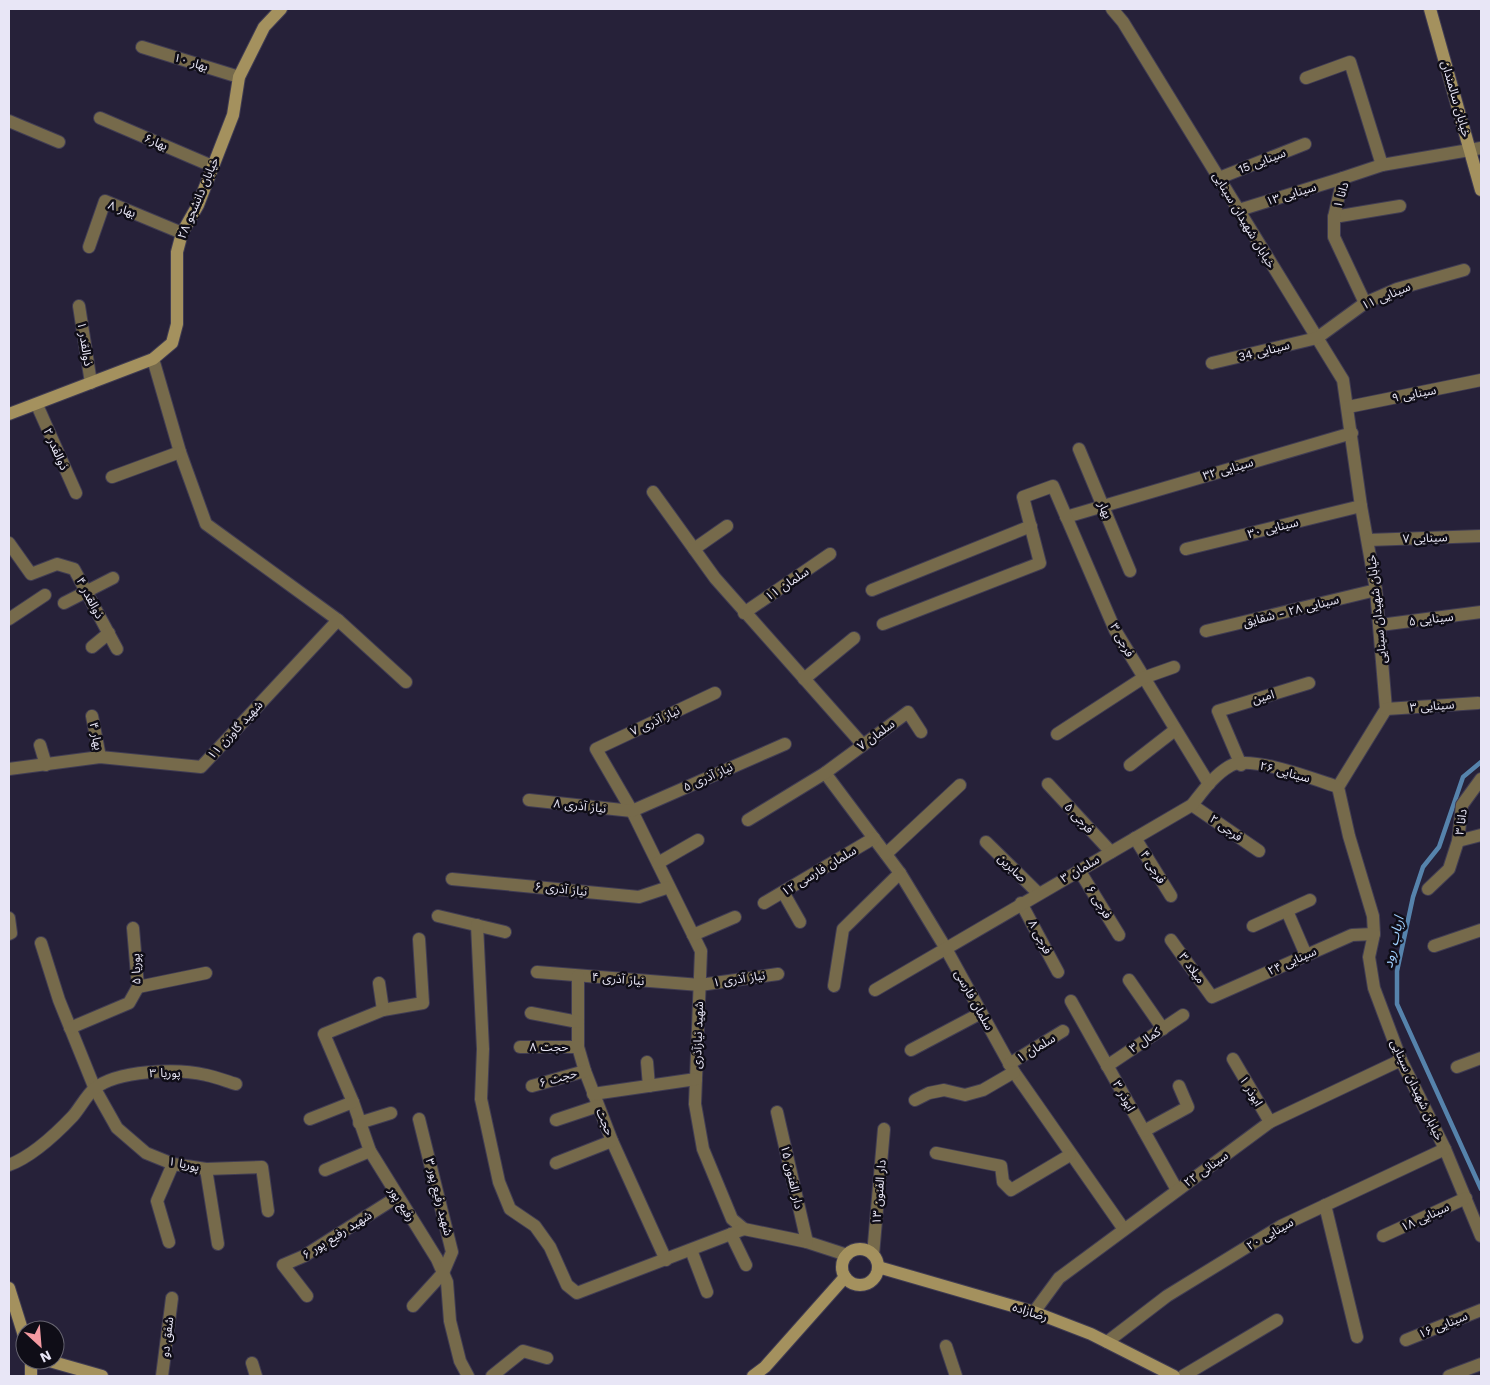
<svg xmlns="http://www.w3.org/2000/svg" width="1490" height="1385" font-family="'Work Sans','Noto Sans Arabic',sans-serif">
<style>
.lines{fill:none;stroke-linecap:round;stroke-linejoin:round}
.stream{stroke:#5683ac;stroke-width:4.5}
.street-casing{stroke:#413d53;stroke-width:14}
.secondary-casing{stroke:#413d53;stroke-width:14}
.street{stroke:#766a4b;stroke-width:12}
.secondary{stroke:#a4915e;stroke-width:12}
.labels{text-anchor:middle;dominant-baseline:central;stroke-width:5;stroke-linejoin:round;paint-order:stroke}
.street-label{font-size:12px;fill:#e8e6f6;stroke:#0f0d17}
.water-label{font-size:14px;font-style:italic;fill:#a0d0fe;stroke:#0f0d17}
</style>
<rect width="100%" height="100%" fill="#262139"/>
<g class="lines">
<polyline class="stream" points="1481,762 1463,777 1439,847 1423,867 1413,897 1397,971 1397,1004 1481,1189"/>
<defs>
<g id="street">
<polyline points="1112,9 1123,22 1343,380 1361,506 1376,590 1386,709 1338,787 1349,836 1373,916 1374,934 1369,957 1374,988 1401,1060 1445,1149 1481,1236"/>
<polyline points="142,47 239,77"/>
<polyline points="1306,78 1350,62 1382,165"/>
<polyline points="100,118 212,166"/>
<polyline points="9,121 59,142"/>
<polyline points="1219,178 1305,144"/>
<polyline points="1239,210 1343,178"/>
<polyline points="1334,217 1400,206"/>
<polyline points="89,247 105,201 182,233"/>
<polyline points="1365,303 1334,237 1334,217 1343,178 1382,165 1481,148"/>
<polyline points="79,306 91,383"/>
<polyline points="153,359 180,452 206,524 338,620"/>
<polyline points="1212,363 1317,338 1365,303 1397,289 1464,270"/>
<polyline points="37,405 76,493"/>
<polyline points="1348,407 1481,380"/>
<polyline points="1079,449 1130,571"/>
<polyline points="112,477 180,452"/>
<polyline points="653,492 715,578 863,745"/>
<polyline points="1066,517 1352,433"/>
<polyline points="1368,540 1481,536"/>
<polyline points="9,543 31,574 57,564 74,569 117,649"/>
<polyline points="694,549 727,526"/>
<polyline points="1186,549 1361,506"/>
<polyline points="872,590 1031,526"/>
<polyline points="64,603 113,578"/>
<polyline points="744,613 830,554"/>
<polyline points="9,619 45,595"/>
<polyline points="883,624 1040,563 1023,497 1053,486 1115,630 1209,784"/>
<polyline points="1380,625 1481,612"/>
<polyline points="1206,631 1376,590"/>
<polyline points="92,647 109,633"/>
<polyline points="804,679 854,638"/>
<polyline points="715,693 596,749 632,811 701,951 695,1104 703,1149 732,1219 744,1229 807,1242 847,1255"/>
<polyline points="1386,709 1478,703"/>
<polyline points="92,716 100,757"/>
<polyline points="1057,734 1143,678 1174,667"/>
<polyline points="40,745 46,765"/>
<polyline points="1130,765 1175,730"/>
<polyline points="1241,765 1218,711 1309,683"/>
<polyline points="9,769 100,757 201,767 338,620 406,682"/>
<polyline points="825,773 900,873 945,947 1014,1072 1123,1228"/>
<polyline points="1048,784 1111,852"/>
<polyline points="529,800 632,811 785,744"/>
<polyline points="1192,805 1259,851"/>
<polyline points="748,820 825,773 908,712 921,732"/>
<polyline points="1135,838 1171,896"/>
<polyline points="1458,841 1481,835"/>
<polyline points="986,842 1038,893"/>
<polyline points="886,854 960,785"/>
<polyline points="658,863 698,840"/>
<polyline points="1079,870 1119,935"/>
<polyline points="452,879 639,897 669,887"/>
<polyline points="1428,889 1449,869 1458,841 1462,805 1481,779"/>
<polyline points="783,892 800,922"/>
<polyline points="764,903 874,838"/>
<polyline points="1021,903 1058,972"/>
<polyline points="1287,911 1306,955"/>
<polyline points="438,916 505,932"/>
<polyline points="9,918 11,933 9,934"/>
<polyline points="477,925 483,1049 481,1099 499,1182 510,1209 535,1226 550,1247 567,1285 577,1293 744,1229"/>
<polyline points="1253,926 1310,900"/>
<polyline points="693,935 735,917"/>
<polyline points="419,939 423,1003 383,1010 324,1034 353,1102 370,1151 437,1259 447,1282 450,1321 460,1361 468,1376"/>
<polyline points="1171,940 1212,997 1352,935 1374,934"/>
<polyline points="41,943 59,1000 95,1089 117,1128 146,1153 173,1164 206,1169 262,1167 268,1211"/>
<polyline points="1434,946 1481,930"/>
<polyline points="537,972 700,985 778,974"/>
<polyline points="578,976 578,1047 585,1071 612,1141 666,1260"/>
<polyline points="1129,980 1163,1029"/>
<polyline points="379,983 383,1010"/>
<polyline points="834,986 843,929 900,873"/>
<polyline points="138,987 206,973"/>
<path d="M 875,990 L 1192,805 C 1203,791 1214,775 1230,766 C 1249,754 1316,780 1338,787"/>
<polyline points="1071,1001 1177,1190"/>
<polyline points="531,1013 578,1022"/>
<polyline points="70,1028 129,1003 138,987 133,928"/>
<polyline points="520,1047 578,1047"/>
<polyline points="911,1050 981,1013"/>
<polyline points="1233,1059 1270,1122"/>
<polyline points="647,1062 649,1086"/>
<polyline points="1009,1064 1063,1031"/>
<polyline points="1107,1066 1183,1015"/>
<polyline points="1457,1067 1481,1058"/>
<polyline points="532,1086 585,1071"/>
<polyline points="593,1094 696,1079"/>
<polyline points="915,1100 929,1093 944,1090 965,1095 983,1090 1014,1072"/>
<polyline points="777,1112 807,1242"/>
<polyline points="310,1119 353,1102"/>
<polyline points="556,1120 598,1106"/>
<polyline points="359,1123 391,1113"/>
<polyline points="1144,1131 1188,1107 1179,1086"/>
<polyline points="936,1153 1001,1166 1003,1182 1011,1190 1070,1155"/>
<polyline points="556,1163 612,1141"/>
<path d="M 9,1165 C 33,1156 55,1135 73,1116 C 80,1108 86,1096 94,1089 C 117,1070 178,1068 206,1075 C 216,1077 226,1081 236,1084"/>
<polyline points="206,1169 218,1244"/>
<polyline points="325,1170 370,1151"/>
<polyline points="1325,1205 1357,1337"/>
<polyline points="731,1234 746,1265"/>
<polyline points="1383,1236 1466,1198"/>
<polyline points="169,1242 157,1201 173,1164"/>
<polyline points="691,1250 707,1292"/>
<polyline points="873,1255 884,1129"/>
<polyline points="307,1296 283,1265 304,1256 397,1197"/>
<polyline points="413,1306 443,1273 452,1252 419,1119"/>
<polyline points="1034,1312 1059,1278 1270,1122 1401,1060"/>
<polyline points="1406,1340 1481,1310"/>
<polyline points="1107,1342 1167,1296 1281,1226 1445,1149"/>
<polyline points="946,1346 956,1376"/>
<polyline points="252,1363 256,1376"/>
<polyline points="162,1376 172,1298"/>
<polyline points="492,1376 523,1351 547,1358"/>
<polyline points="1183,1376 1277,1320"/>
<polyline points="1449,1376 1481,1364"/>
</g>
<g id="secondary">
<polyline points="1430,9 1481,190"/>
<polyline points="9,414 153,359 172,343 177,324 177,252 182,233 198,205 233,115 239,77 264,27 281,9"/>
<circle cx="860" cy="1267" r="18"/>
<polyline points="878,1267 1034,1312 1091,1334 1174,1376"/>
<polyline points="9,1288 25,1339"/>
<polyline points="31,1360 31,1376"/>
<polyline points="46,1360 102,1376"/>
<polyline points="753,1376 765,1367 845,1277"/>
</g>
</defs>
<use href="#street" class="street-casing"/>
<use href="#secondary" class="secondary-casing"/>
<use href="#street" class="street"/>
<use href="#secondary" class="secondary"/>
</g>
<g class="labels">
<g class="street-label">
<text transform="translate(191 62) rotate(17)">بهار ۱۰</text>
<text transform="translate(1456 99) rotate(74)">خیابان سالمندان</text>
<text transform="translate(156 142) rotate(23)">بهار۶</text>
<text transform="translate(1262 161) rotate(-21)">سینایی 15</text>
<text transform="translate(1291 194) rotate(-17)">سینایی ۱۳</text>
<text transform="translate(1341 195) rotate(-73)">دانا ۱</text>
<text transform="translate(198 198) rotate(-67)">خیابان دانشجو ۲۸</text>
<text transform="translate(122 209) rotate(19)">بهار ۸</text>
<text transform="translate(1244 220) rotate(59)">خیابان شهیدان سینایی</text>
<text transform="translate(1386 296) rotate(-23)">سینایی ۱۱</text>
<text transform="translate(85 344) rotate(81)">ذوالقدر ۱</text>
<text transform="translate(1264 351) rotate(-14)">سینایی 34</text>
<text transform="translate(1414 394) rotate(-11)">سینایی ۹</text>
<text transform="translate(56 449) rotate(66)">ذوالقدر ۲</text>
<text transform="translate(1228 469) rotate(-16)">سینایی ۳۲</text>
<text transform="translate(1105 510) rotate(67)">بهار</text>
<text transform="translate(1273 528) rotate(-14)">سینایی ۳۰</text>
<text transform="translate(1425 538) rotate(-2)">سینایی ۷</text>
<text transform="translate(787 584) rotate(-34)">سلمان ۱۱</text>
<text transform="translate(90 598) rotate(62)">ذوالقدر ۴</text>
<text transform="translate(1377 609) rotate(-96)">خیابان شهیدان سینایی</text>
<text transform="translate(1291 611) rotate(-14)">سینایی ۲۸ - شقایق</text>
<text transform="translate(1431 619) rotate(-7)">سینایی ۵</text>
<text transform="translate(1122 640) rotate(61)">فرجی ۳</text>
<text transform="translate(1263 697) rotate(-17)">امین</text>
<text transform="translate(1432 706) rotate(-4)">سینایی ۳</text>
<text transform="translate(655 721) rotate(-25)">نیاز آذری ۷</text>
<text transform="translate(235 730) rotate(-47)">شهید گاوزن ۱۱</text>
<text transform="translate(876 735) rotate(-36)">سلمان ۷</text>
<text transform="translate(96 736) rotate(79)">بهار ۴</text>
<text transform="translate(1285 772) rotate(15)">سینایی ۲۶</text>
<text transform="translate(708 777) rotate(-24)">نیاز آذری ۵</text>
<text transform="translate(580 806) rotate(6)">نیاز آذری ۸</text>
<text transform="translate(1079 818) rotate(47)">فرجی ۵</text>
<text transform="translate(1461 822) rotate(-82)">دانا ۳</text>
<text transform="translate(1226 828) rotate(35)">فرجی ۲</text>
<text transform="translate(1153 867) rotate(58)">فرجی ۴</text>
<text transform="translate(1012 868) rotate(44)">صابرین</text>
<text transform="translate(1080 869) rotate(-30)">سلمان ۳</text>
<text transform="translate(819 871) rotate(-31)">سلمان فارسی ۱۲</text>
<text transform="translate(561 889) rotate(6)">نیاز آذری ۶</text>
<text transform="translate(1099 902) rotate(58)">فرجی ۶</text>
<text transform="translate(1040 937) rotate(62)">فرجی ۸</text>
<text transform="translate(1292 961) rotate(-24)">سینایی ۲۴</text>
<text transform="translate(1192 968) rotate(54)">میلاد ۳</text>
<text transform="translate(136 969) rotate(-92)">پوریا ۵</text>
<text transform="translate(618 979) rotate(5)">نیاز آذری ۴</text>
<text transform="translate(739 979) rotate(-8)">نیاز آذری ۱</text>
<text transform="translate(974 1000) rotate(61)">سلمان فارسی</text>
<text transform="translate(698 1035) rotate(-88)">شهید نیازآذری</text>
<text transform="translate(1145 1040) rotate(-34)">کمال ۳</text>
<text x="549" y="1047">حجت ۸</text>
<text transform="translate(1036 1048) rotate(-31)">سلمان ۱</text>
<text x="165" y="1073">پوریا ۳</text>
<text transform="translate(558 1078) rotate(-16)">حجت ۶</text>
<text transform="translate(1417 1090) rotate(65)">خیابان شهیدان سینایی</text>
<text transform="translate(1251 1091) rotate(59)">ابوذر ۱</text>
<text transform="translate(1124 1096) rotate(61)">ابوذر ۳</text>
<text transform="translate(605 1122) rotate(68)">حجت</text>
<text transform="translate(184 1164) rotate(12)">پوریا ۱</text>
<text transform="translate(1206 1169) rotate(-36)">سینائی ۲۲</text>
<text transform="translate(792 1177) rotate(77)">دار الفنون ۱۵</text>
<text transform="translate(879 1192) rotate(-85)">دار الفنون ۱۳</text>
<text transform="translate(439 1197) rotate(76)">شهید رفیع پور ۳</text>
<text transform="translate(402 1204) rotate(57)">رفیع پور</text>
<text transform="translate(1425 1217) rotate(-25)">سینایی ۱۸</text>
<text transform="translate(1270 1234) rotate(-30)">سینایی ۲۰</text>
<text transform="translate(337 1235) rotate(-32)">شهید رفیع پور ۶</text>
<text transform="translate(1030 1312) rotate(18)">رضازاده</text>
<text transform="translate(1443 1325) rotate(-22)">سینایی ۱۶</text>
<text transform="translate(167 1337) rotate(-83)">شفق دو</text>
</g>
<g class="water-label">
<text transform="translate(1393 942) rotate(-77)">ارباب رود</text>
</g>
</g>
<rect width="1490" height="1385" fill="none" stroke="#e8e6f6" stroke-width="20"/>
<g transform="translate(40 1345) rotate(154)"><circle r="24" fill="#0f0d17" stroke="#666470"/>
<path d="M0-4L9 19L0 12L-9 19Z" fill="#f49aa2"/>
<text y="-8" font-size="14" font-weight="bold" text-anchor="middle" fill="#e8e6f6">N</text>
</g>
</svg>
